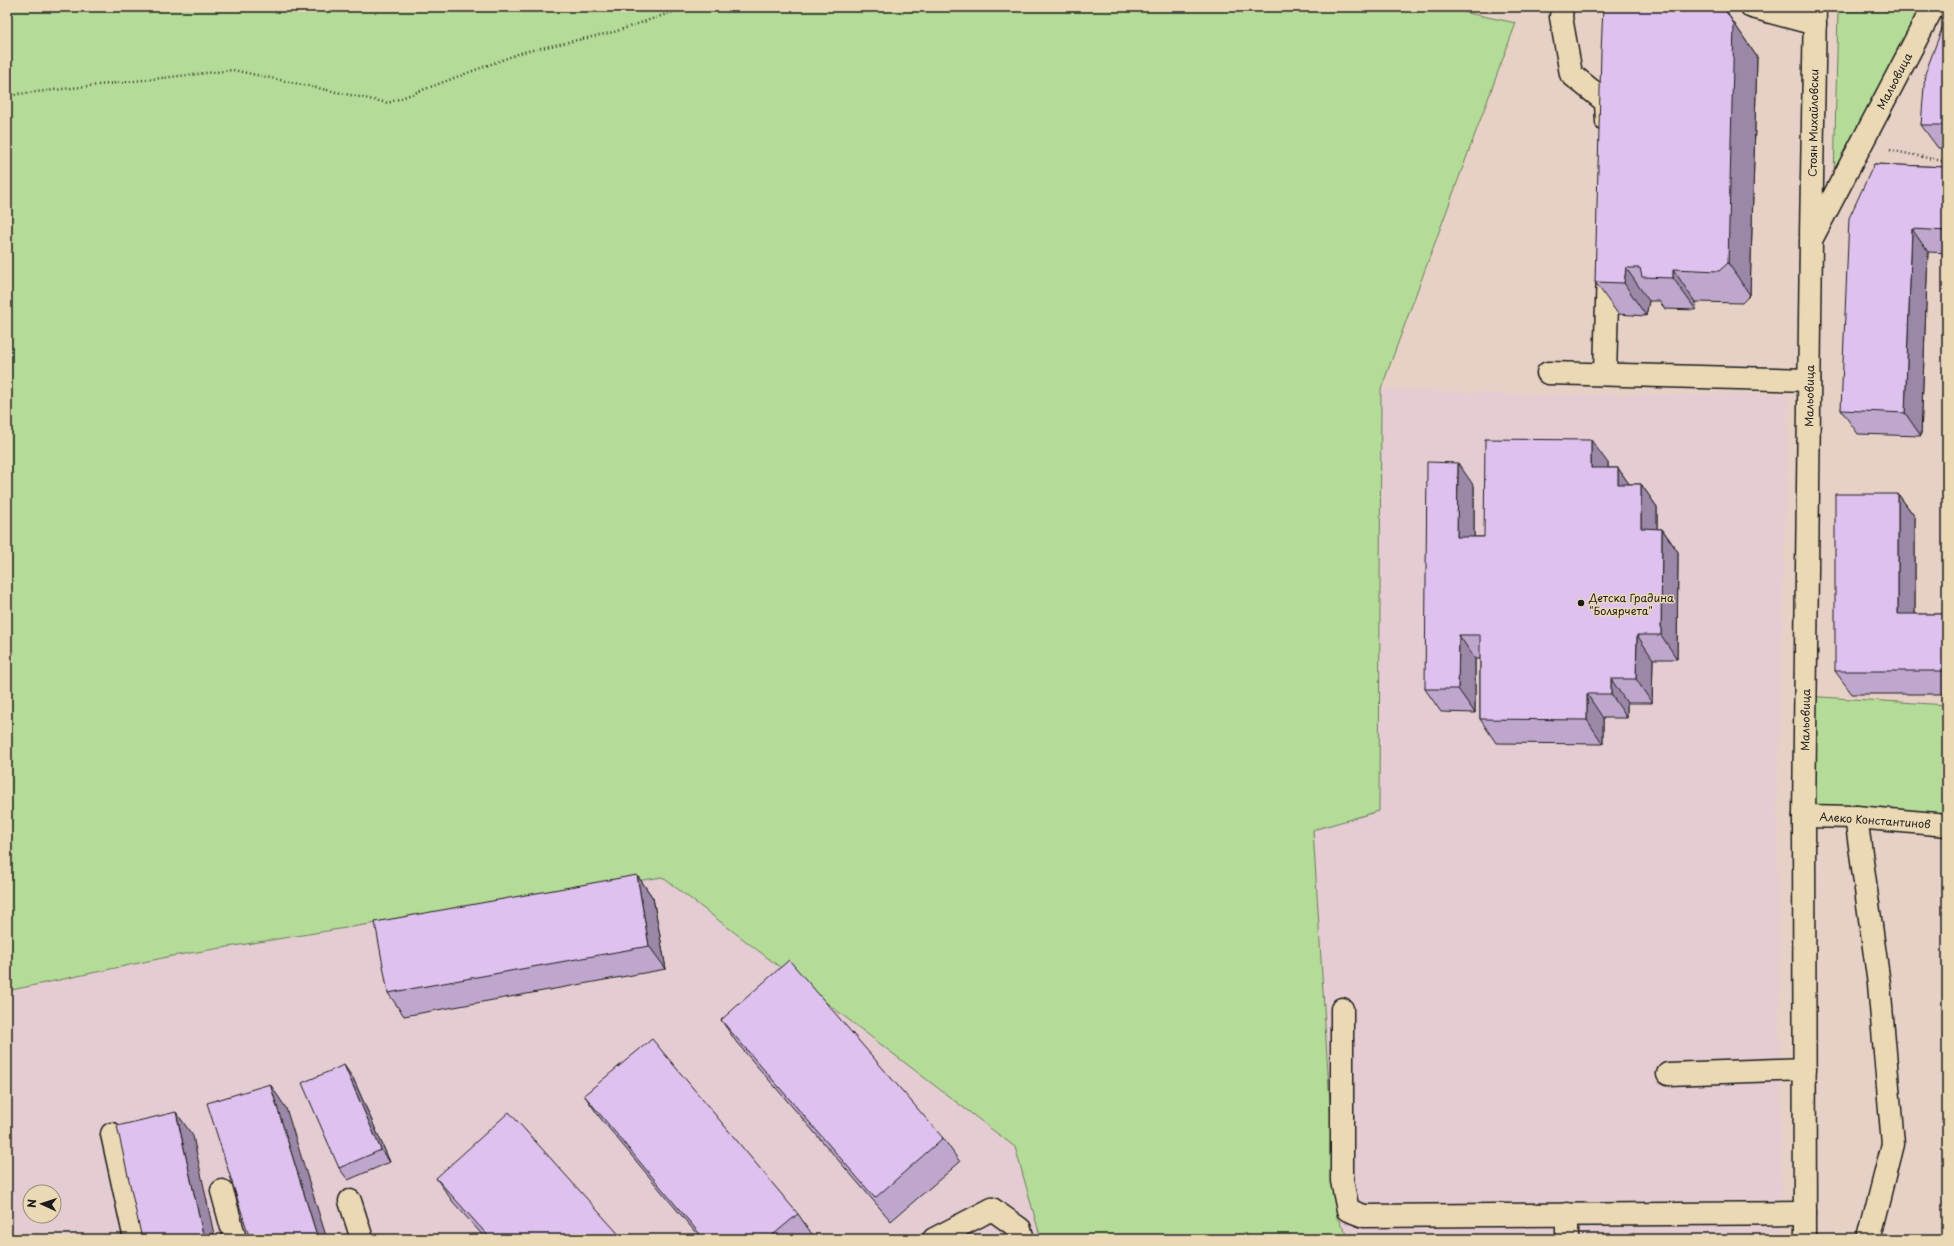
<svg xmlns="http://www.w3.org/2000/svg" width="1954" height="1246" font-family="'Playpen Sans',sans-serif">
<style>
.built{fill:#e4ccd2;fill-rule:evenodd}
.green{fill:#b4db97;stroke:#687c5a}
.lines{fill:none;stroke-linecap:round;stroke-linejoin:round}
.minor-casing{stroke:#1c1c1c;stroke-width:25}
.path{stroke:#1c1c1c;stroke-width:2.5;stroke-dasharray:1 3;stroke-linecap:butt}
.minor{stroke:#ebd8b5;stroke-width:22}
.wall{fill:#bfa6cd;stroke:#1c1c1c}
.shaded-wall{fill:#9b87a7;stroke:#1c1c1c}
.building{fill:#dec1ee;stroke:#1c1c1c}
.poi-dot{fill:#1c1c1c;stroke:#ebd8b5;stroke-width:1.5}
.labels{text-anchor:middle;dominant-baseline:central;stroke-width:3;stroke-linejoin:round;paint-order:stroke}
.street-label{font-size:11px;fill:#1c1c1c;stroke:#ebd8b5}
.poi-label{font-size:11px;fill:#1c1c1c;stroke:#ebd8b5;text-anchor:start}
</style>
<rect width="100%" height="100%" fill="#e7d1c6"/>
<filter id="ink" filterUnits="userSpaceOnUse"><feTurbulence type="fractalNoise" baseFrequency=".025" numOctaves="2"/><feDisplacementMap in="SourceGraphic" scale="8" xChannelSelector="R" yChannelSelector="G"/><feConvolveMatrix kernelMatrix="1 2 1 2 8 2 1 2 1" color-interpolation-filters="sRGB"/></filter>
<g filter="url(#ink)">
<g class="built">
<polygon points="1381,389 1520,395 1788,394 1777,816 1782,1239 1351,1239 1337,1218 1313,830 1379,810"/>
<path d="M 662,876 L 1015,1147 L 1041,1239 L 7,1239 L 7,991 L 172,956 ZM 30,1192 L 54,1192 L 54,1216 L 30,1216 Z"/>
</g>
<g class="green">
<polygon points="7,7 1439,7 1516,23 1381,389 1379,811 1313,830 1337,1218 1351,1239 1041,1239 1015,1147 662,877 172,956 7,991"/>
<polygon points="1838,11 1932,11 1833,220"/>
<polygon points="1805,696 1947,705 1947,825 1804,816"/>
</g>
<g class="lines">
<defs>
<g id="minor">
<polyline points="1562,7 1561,17 1571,74 1606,102 1607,122"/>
<polyline points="1752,7 1815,24"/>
<polyline points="1811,235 1815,7"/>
<polyline points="1548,373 1809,380"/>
<polyline points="1605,374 1608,268"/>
<polyline points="1804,816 1856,817 1947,825"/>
<polyline points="1856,817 1879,984 1893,1144 1869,1239"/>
<polyline points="1342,1009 1342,1181 1348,1210 1364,1216 1805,1213"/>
<polyline points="1668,1074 1805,1069"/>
<polyline points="112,1134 135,1239"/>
<polyline points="222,1191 235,1239"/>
<polyline points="350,1201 362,1239"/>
<polyline points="1567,1214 1567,1239"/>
<polyline points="934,1239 992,1209 1020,1229 1023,1239"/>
<polyline points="1805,1239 1804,816 1811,240 1933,7"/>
</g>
</defs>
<use href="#minor" class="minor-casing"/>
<g class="path">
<polyline points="7,97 18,94 233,70 388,103 523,52 614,32 687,7"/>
<polyline points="1890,150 1947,162"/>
</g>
<use href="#minor" class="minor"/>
</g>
<g class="wall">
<polygon points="1723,7 1757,57 1750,295 1742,303 1695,302 1696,310 1665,309 1659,301 1649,301 1646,316 1618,314 1595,282"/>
<polygon points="1947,15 1947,148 1938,148 1921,125"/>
<polygon points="1874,164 1947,167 1947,253 1928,252 1921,436 1858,434 1841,410"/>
<polygon points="1608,463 1608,468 1618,468 1629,484 1641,484 1657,507 1657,529 1662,529 1678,552 1677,659 1653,659 1652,703 1627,703 1627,718 1603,718 1603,744 1496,743 1480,719 1480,659 1475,659 1475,713 1441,712 1425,689 1474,486 1474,537 1484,537"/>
<polygon points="1898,494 1915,517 1915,614 1947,614 1947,694 1852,694 1835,671"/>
<polygon points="637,875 653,898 666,969 404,1016 388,993"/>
<polygon points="721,1020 943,1138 960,1162 891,1221 737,1043"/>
<polygon points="353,1078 390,1162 348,1180 339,1168"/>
<polygon points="584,1095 798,1214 814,1237 812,1239 701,1239 601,1119"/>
<polygon points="436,1178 623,1239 486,1239 453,1202"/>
</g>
<g class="shaded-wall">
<polygon points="1723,7 1757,57 1750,295 1728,263"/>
<polygon points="1912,229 1928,252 1921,436 1905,413"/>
<polygon points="1626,268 1649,301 1646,316 1624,283"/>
<polygon points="1673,269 1695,302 1696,310 1673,278"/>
<polygon points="1591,440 1608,463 1608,491 1591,468"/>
<polygon points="1458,463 1474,486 1474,560 1457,537"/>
<polygon points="1618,468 1634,491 1618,484"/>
<polygon points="1641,484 1657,507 1657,552 1641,528"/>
<polygon points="1898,494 1915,517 1915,638 1898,614"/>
<polygon points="1662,529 1678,552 1677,659 1661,635"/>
<polygon points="1459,635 1475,659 1475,713 1458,689"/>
<polygon points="1637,635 1653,659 1652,703 1636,679"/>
<polygon points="1611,679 1627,703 1627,718 1611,694"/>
<polygon points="1587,694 1603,718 1603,744 1587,720"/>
<polygon points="637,875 653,898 666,969 649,946"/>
<polygon points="344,1065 353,1078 390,1162 381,1150"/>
<polygon points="270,1084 286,1108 327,1239 318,1239"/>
<polygon points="176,1112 193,1136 215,1239 204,1239"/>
</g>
<g class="building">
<polygon points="1603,7 1723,7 1734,24 1728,263 1719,271 1673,269 1673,278 1642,277 1640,268 1626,268 1624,283 1595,282 1601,52"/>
<polygon points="1947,15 1947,125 1921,125 1925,74"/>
<polygon points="1874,164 1947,167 1947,231 1912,229 1905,413 1841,410 1849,218"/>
<polygon points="1485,439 1591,440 1591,468 1618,468 1618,484 1641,484 1641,528 1662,529 1661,635 1637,635 1636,679 1611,679 1611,694 1587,694 1587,720 1480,719 1480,635 1459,635 1458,689 1425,689 1427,462 1458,463 1457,537 1484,537"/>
<polygon points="1835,494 1898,494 1898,614 1947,614 1947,671 1835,671"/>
<polygon points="637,875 649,946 388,993 375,922"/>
<polygon points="789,960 943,1138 875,1198 721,1020"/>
<polygon points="652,1039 798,1214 768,1239 704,1239 584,1095"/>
<polygon points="344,1065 381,1150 339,1168 302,1083"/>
<polygon points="270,1084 318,1239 250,1239 207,1103"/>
<polygon points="176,1112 204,1239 142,1239 117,1126"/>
<polygon points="509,1112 623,1239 491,1239 436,1178"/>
<polygon points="987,1234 989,1239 971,1239"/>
</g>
</g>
<circle class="poi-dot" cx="1581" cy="603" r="4"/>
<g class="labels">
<g class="street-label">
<text transform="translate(1894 81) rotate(-62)">Мальовица</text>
<text transform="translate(1813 123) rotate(-89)">Стоян Михайловски</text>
<text transform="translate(1809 396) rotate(-89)">Мальовица</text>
<text transform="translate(1805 720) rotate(-89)">Мальовица</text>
<text transform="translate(1875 820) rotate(4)">Алеко Константинов</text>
</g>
<g class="poi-label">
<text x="1589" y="597">Детска Градина<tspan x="1589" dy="13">"Болярчета"</tspan></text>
</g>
</g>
<rect width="1954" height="1246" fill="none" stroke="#ebd8b5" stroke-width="24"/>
<rect x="12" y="12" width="1930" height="1222" fill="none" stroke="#1c1c1c" stroke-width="1.5" filter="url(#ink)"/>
<g transform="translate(42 1204) rotate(273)"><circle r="19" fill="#ebd8b5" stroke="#988d78"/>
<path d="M0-3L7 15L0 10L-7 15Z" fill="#1c1c1c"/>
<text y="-6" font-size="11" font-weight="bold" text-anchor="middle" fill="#1c1c1c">N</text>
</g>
</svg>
